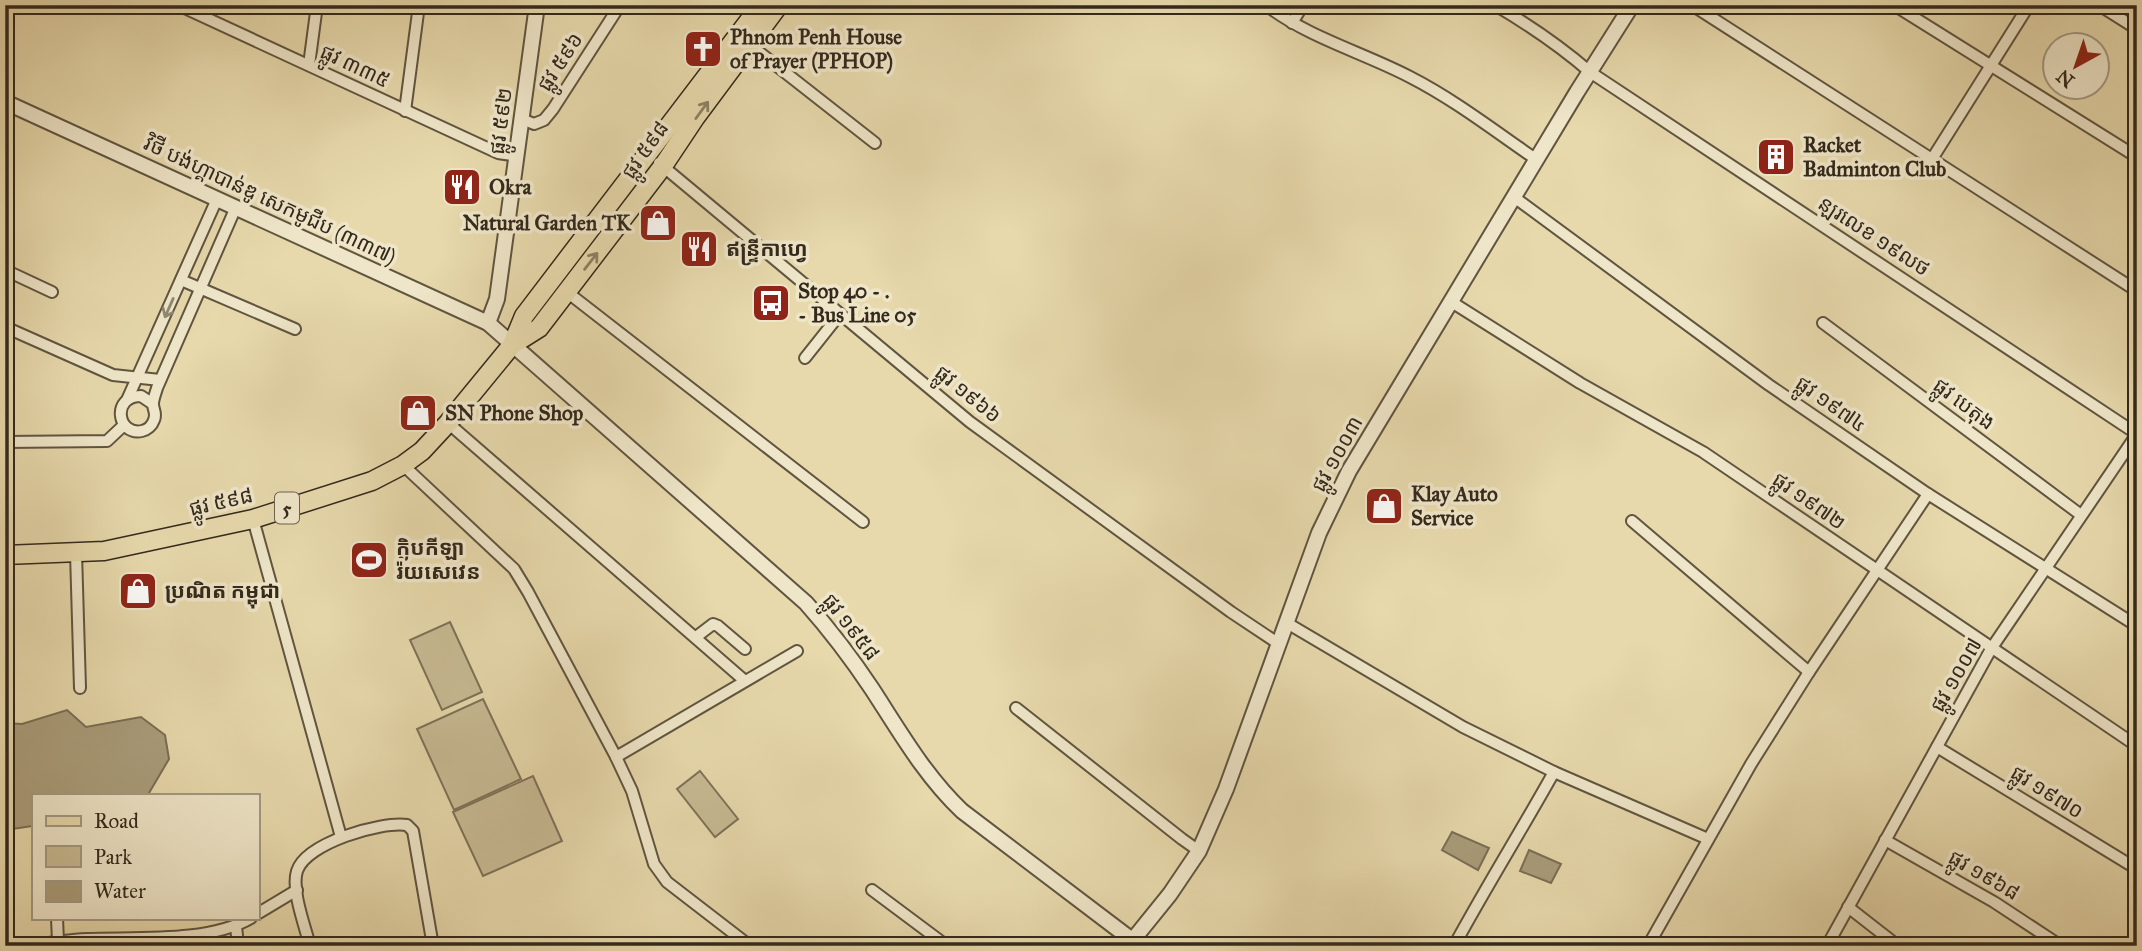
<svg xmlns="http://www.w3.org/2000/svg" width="2142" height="951" font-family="'IM FELL Great Primer','Noto Sans Khmer',serif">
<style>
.green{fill:#c8bb94;stroke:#7e7258;stroke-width:2}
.water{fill:#aa9d7b;stroke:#7a6f55;stroke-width:2}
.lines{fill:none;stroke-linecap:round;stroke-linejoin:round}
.minor-casing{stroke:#605540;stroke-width:14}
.tertiary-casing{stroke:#605540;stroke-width:18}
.primary-casing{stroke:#33291c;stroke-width:21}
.minor{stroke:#efe6c9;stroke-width:10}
.tertiary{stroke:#efe6c9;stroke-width:14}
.primary{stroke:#e7d9ac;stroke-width:18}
.oneway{stroke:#8d8164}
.oneway2{stroke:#918872}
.labels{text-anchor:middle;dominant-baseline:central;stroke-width:7;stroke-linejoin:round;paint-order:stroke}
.shield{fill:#efe6c9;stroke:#6b6250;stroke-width:2}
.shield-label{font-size:19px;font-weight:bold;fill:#33291c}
.poi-label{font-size:21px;font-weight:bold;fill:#33291c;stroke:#efe6c9;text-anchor:start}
.street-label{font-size:21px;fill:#33291c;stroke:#efe6c9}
</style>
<rect width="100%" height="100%" fill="#e7d9ac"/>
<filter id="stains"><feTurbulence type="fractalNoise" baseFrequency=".00286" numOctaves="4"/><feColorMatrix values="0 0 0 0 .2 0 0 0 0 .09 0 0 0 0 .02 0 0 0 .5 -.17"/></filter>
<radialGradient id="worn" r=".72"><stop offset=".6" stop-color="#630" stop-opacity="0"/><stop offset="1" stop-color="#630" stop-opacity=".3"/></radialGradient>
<g class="green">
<polygon points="450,622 482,692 442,710 410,640"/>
<polygon points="483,699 521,779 454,810 417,729"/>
<polygon points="700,771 738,819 715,837 677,789"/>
<polygon points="533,776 562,841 483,876 453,812"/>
</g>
<g class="water">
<polygon points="67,710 86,727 141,717 165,735 169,759 149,793 150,795 33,795 33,826 5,830 5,723 22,724"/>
<polygon points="1452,832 1489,848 1478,870 1442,850"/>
<polygon points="1529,850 1561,864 1551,883 1520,871"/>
</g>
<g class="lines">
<defs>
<g id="minor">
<polyline points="178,5 498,153 518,156"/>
<path d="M 1266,5 C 1309,38 1362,52 1410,77 C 1455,100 1496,132 1537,160"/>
<path d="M 1495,5 C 1529,25 1560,46 1590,72 L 2137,434"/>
<polyline points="1692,5 2137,291"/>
<polyline points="1894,5 2137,157"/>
<polyline points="2099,5 2137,29"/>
<polyline points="1292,23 1303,5"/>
<polyline points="745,41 875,143"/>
<polyline points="309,65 317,5"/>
<polyline points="405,111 419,5"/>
<polyline points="522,119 534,124 544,120 553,109 620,5"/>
<polyline points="1932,159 2029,5"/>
<polyline points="659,163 970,422 1231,612 1279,644"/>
<polyline points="1514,197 1769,385 1928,494 2137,626"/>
<polyline points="5,270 52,292"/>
<polyline points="181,280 295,329"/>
<polyline points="567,292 863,522"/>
<polyline points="1450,301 1580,383 1703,452 2137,746"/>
<polyline points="1823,323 2081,515"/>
<polyline points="5,327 113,375 160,380"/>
<polyline points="805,358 840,314"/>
<polyline points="127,400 217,199"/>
<path d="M 153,404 L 141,396 C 111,396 117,436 142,431 C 147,430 152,426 154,420 C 157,413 153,410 153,404 C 153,399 156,392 157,388 L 236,207"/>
<polyline points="448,423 745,681"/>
<polyline points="5,442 107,441 124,425"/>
<polyline points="403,465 514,569 528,592 616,757 632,791 654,864 667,882 750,946"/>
<polyline points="253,519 341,837"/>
<polyline points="1632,521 1809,672"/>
<polyline points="76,553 80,688"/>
<polyline points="1287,623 1463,727 1554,772 1708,839"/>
<polyline points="696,637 713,624 718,626 745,649"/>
<polyline points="1016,708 1182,839 1199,851"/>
<polyline points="1937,747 2137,869"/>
<polyline points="616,757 797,651"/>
<polyline points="1885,840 1994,902 2061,946"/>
<polyline points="872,890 947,946"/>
<polyline points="1848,907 1898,946"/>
<polyline points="257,914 297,890"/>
<polyline points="57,918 58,942"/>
<polyline points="236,926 238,946"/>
<path d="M 28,946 C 47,943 67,940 87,939 C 136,937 208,943 251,918"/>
<path d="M 310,946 C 305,926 291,890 297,871 C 306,843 381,821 407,825 L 413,831 L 433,946"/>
<path d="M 1454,946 C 1486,887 1521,831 1554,772"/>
<polyline points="1648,946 1751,764 1809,672 1928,494"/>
<polyline points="1827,946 1991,649 2137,434"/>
</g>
<g id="tertiary">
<path d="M 5,102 L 488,323 L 806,603 C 830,630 852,659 872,689 C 900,732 925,776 962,811 L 1132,940"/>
<polyline points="488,323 497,299 537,5"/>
<polyline points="1128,946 1170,894 1199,851 1226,789 1319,533 1349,471 1577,92 1632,5"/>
</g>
<g id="primary">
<polyline points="512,345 539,328 663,166 695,118 779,5"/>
<polyline points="5,555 104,551 253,519 372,481 403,465 422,451 448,423 512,345 524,316 761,5"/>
</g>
</defs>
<use href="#minor" class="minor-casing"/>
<use href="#tertiary" class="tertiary-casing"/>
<use href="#primary" class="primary-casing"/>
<use href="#minor" class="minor"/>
<use href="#tertiary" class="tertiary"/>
<use href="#primary" class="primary"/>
</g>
<defs><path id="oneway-shaft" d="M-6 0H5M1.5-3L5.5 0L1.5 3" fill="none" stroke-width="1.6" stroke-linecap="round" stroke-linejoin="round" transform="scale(1.75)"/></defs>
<g class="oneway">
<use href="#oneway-shaft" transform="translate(702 110) rotate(-54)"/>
<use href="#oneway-shaft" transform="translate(591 261) rotate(-52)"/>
</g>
<use class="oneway2" href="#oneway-shaft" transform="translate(169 308) rotate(114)"/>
<defs>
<symbol id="church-square" viewBox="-11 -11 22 22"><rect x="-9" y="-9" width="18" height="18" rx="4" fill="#8f2418" stroke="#efe6c9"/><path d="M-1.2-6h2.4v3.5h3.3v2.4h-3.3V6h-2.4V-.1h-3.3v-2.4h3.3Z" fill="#fff"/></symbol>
<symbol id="building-square" viewBox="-11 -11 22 22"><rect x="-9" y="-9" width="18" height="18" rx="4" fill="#8f2418" stroke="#efe6c9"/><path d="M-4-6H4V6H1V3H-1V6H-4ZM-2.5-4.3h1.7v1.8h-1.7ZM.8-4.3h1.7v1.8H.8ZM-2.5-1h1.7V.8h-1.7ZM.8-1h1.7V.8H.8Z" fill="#fff"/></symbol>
<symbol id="restaurant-square" viewBox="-11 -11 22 22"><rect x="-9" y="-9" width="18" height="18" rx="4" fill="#8f2418" stroke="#efe6c9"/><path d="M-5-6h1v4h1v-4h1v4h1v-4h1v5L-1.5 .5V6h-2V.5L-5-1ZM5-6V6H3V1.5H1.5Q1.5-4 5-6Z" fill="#fff"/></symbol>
<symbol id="shop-square" viewBox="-11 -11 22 22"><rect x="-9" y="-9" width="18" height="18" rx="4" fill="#8f2418" stroke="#efe6c9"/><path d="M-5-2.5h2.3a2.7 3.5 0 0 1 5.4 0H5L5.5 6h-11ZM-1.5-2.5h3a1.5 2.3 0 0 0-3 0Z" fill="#fff"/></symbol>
<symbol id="bus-square" viewBox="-11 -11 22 22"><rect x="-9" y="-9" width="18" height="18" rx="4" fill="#8f2418" stroke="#efe6c9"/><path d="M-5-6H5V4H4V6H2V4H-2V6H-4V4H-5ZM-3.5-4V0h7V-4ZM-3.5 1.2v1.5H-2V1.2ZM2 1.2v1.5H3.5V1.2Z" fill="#fff"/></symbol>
<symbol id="stadium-square" viewBox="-11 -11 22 22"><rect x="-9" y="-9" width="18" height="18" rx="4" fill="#8f2418" stroke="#efe6c9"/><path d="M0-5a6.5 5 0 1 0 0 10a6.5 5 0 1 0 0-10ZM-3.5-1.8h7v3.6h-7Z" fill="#fff"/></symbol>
</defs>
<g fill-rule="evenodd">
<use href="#church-square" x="681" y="27" width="44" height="44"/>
<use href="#building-square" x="1754" y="135" width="44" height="44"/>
<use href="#restaurant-square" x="440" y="165" width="44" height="44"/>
<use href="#shop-square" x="636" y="201" width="44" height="44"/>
<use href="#restaurant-square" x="677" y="227" width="44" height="44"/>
<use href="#bus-square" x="749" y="281" width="44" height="44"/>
<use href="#shop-square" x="396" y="391" width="44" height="44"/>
<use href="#shop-square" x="1362" y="484" width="44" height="44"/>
<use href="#stadium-square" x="347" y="538" width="44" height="44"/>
<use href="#shop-square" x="116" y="569" width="44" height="44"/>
</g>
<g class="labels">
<rect class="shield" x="275" y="492.5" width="24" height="31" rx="5"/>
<g class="shield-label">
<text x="287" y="508">5</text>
</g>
<g class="poi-label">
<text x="730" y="37">Phnom Penh House<tspan x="730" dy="24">of Prayer (PPHOP)</tspan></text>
<text x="1803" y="145">Racket<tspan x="1803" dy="24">Badminton Club</tspan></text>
<text x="489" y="187">Okra</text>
<text x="631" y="223" text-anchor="end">Natural Garden TK</text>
<text x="726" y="249">ឥន្ទ្រីកាហ្វេ</text>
<text x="798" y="291">Stop 40 - .<tspan x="798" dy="24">- Bus Line 05</tspan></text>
<text x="445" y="413">SN Phone Shop</text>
<text x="1411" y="494">Klay Auto<tspan x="1411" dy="24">Service</tspan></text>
<text x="396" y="548">ក្លិបកីឡា<tspan x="396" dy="24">រ៉យសេវេន</tspan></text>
<text x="165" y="591">ប្រណិត កម្ពុជា</text>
</g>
<g class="street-label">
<text transform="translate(560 62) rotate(-57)">ផ្លូវ ៥៩៦</text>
<text transform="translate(355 66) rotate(25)">ផ្លូវ ៣៣៥</text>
<text transform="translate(501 121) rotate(-83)">ផ្លូវ ៥៩២</text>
<text transform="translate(645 150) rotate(-55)">ផ្លូវ ៥៩៨</text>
<text transform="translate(270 200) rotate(25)">វិថី បង់ហ្គាបាន់ឌូ សេកមូជីប (៣៣៧)</text>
<text transform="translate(1874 236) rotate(33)">ន្ឡរលេខ ១៩លថ</text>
<text transform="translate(968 394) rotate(39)">ផ្លូវ ១៩៦៦</text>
<text transform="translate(1831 404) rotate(35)">ផ្លូវ ១៩៧៤</text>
<text transform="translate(1964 404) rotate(37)">ផ្លូវ បេតុង</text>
<text transform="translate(1337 454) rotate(-61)">ផ្លូវ ១០០៣</text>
<text transform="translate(1809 501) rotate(35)">ផ្លូវ ១៩៧២</text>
<text transform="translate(221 502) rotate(-13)">ផ្លូវ ៥៩៨</text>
<text transform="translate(851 627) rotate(52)">ផ្លូវ ១៩៥៨</text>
<text transform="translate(1956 675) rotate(-60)">ផ្លូវ ១០០៧</text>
<text transform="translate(2047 792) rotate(32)">ផ្លូវ ១៩៧០</text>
<text transform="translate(1984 875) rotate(30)">ផ្លូវ ១៩៦៨</text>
</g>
</g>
<rect width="2142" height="951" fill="none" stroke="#e7d9ac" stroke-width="28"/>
<rect x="7" y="7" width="2128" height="937" fill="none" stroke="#33291c" stroke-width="3.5"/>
<rect x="14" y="14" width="2114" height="923" fill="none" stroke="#33291c" stroke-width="2"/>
<rect x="32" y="794" width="228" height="126" fill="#efe6c9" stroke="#a49a84" stroke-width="2"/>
<rect x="46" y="816" width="35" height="10" fill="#e7d9ac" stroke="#a49a84" stroke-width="2"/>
<text x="94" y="828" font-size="21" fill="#33291c">Road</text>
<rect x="46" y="846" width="35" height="21" fill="#c8bb94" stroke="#a49a84" stroke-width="2"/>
<text x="94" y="864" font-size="21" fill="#33291c">Park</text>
<rect x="46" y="881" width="35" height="21" fill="#aa9d7b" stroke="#a49a84" stroke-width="2"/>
<text x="94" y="898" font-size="21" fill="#33291c">Water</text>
<g transform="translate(2076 66) rotate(220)"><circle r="33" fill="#efe6c9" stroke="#a49a84" stroke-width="2"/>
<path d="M0-5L12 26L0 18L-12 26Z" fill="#8f2418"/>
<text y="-10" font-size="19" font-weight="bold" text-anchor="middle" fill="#33291c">N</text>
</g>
<rect width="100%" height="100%" filter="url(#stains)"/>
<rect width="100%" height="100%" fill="url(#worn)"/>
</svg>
